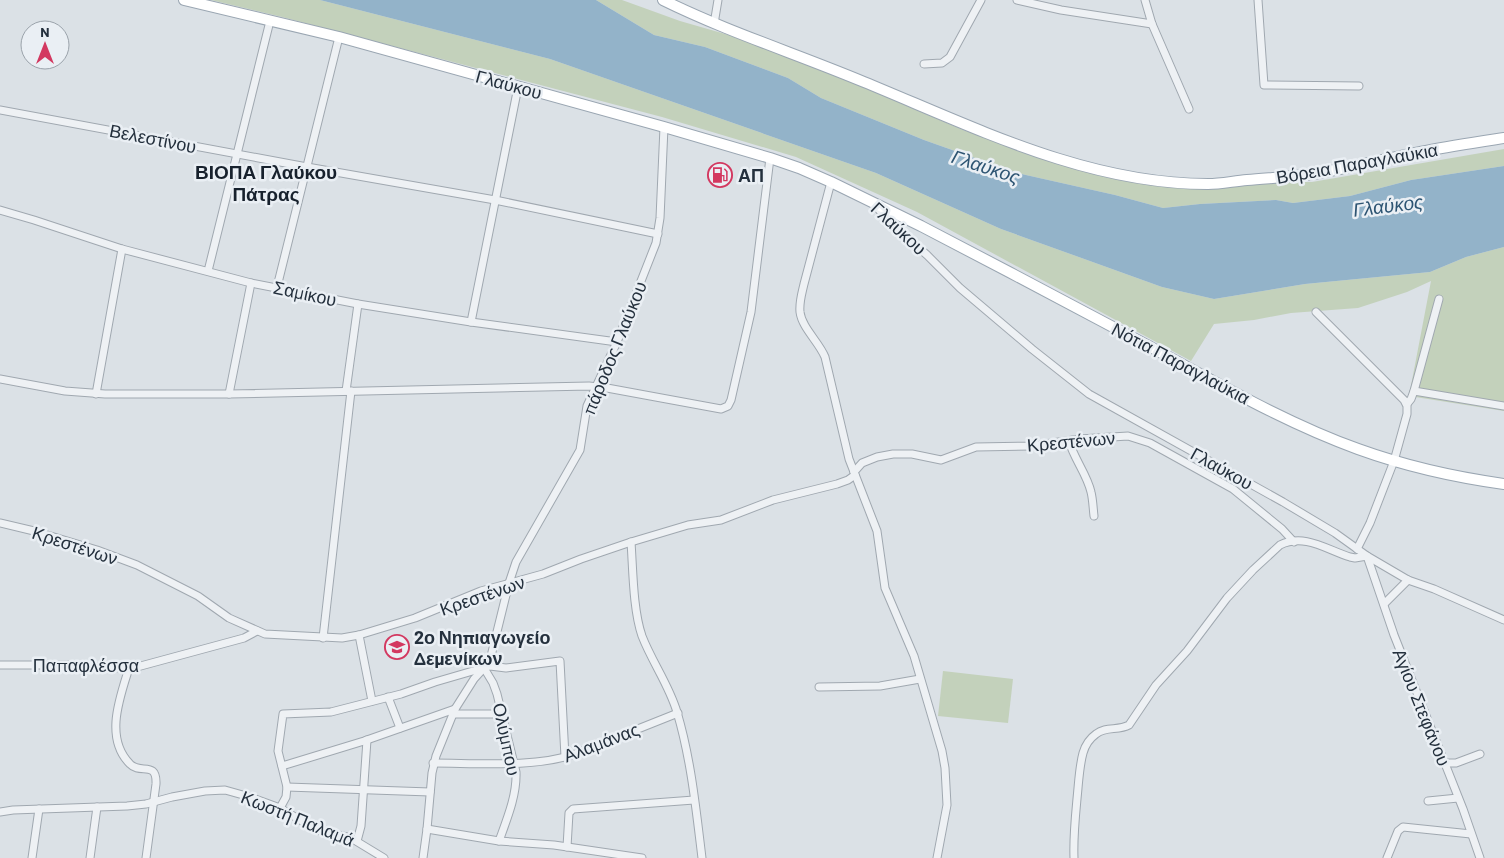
<svg xmlns="http://www.w3.org/2000/svg" width="1504" height="858" font-family="Barlow,sans-serif">
<style>
.green{fill:#c3d1bb}
.water{fill:#93b3c9}
.lines{fill:none;stroke-linecap:round;stroke-linejoin:round}
.street-casing{stroke:#a0a8b0;stroke-width:9}
.primary-casing{stroke:#9aa6b2;stroke-width:12}
.street{stroke:#eef1f4;stroke-width:7}
.primary{stroke:#fff;stroke-width:10}
.labels{text-anchor:middle;dominant-baseline:central;stroke-width:5;stroke-linejoin:round;paint-order:stroke}
.street-label{font-size:18px;fill:#24303d;stroke:#eaeff4}
.poi-label{font-size:18px;font-weight:bold;fill:#24303d;stroke:#eaeff4;text-anchor:start}
.water-label{font-size:19px;font-style:italic;fill:#2d5472;stroke:#eaeff4}
.neighbourhood-label{font-size:19px;font-weight:bold;fill:#17212d;stroke:#eaeff4}
</style>
<rect width="100%" height="100%" fill="#dbe1e6"/>
<g class="green">
<polygon points="211,0 320,0 550,59 876,173 1001,229 1162,287 1214,299 1305,284 1430,272 1466,257 1504,247 1504,411 1409,396 1431,281 1407,292 1358,308 1291,313 1254,320 1214,324 1191,361 917,212 796,157 662,117 282,17"/>
<polygon points="596,0 622,0 680,21 746,40 861,86 963,130 1061,162 1151,182 1312,182 1504,149 1504,166 1411,180 1350,196 1293,203 1276,200 1200,204 1163,208 1115,195 1017,173 924,140 821,98 788,78 705,47 654,35"/>
<polygon points="943,671 1013,679 1008,723 938,716"/>
</g>
<polygon class="water" points="320,0 596,0 654,35 705,47 788,78 821,98 924,140 1017,173 1115,195 1163,208 1200,204 1276,200 1293,203 1350,196 1411,180 1504,166 1504,247 1466,257 1430,272 1305,284 1214,299 1162,287 1001,229 876,173 550,59"/>
<g class="lines">
<defs>
<g id="street">
<polyline points="1017,0 1061,10 1152,24"/>
<polyline points="1145,0 1152,24 1189,109"/>
<polyline points="1258,0 1264,85 1359,86"/>
<polyline points="714,24 718,0"/>
<polyline points="924,64 942,63 950,57 981,0"/>
<polyline points="0,110 307,167 495,200 658,234"/>
<path d="M 831,182 L 804,284 C 802,293 799,302 800,312 C 802,328 819,342 825,357 L 849,459 L 877,531 L 885,588 L 914,656 L 942,751 L 945,768 L 947,805 L 937,858"/>
<polyline points="876,206 888,221 927,255 960,288 1032,349 1089,394 1283,502 1335,533 1367,556 1408,580 1434,589 1504,620"/>
<polyline points="0,210 34,220 122,249 251,283 358,304 471,322 617,342"/>
<polyline points="208,271 270,21"/>
<polyline points="277,287 339,37"/>
<polyline points="1316,312 1404,400 1407,406 1407,414 1394,461 1370,523 1357,549"/>
<polyline points="471,322 518,87"/>
<polyline points="0,379 65,391 105,394 229,394 589,386 607,388 721,409 728,406 731,400 751,312 770,158"/>
<polyline points="346,391 358,304"/>
<polyline points="1414,391 1504,406"/>
<polyline points="96,394 122,249"/>
<polyline points="229,394 251,283"/>
<polyline points="1407,404 1411,399 1414,391 1439,299"/>
<path d="M 1069,441 C 1074,459 1087,474 1091,492 C 1093,500 1093,508 1094,516"/>
<polyline points="854,472 862,463 877,457 893,454 912,454 941,460 976,447 1031,446 1080,439 1128,436 1150,443 1233,489 1282,529 1294,542"/>
<polyline points="0,523 34,531 97,550 137,565 198,596 229,618 265,634 342,638 359,635 415,618 481,591 543,574 581,559 631,542 688,525 721,520 773,500 837,484 848,480 855,475"/>
<path d="M 631,542 C 633,570 633,610 642,636 C 652,662 669,685 677,712 C 691,759 696,809 702,858"/>
<polyline points="1384,604 1408,580"/>
<polyline points="359,635 372,701"/>
<polyline points="323,638 351,391"/>
<polyline points="0,665 68,665 120,668 137,667 244,638 257,631"/>
<path d="M 129,668 C 120,697 104,738 130,764 C 140,775 157,760 156,784 L 146,858"/>
<path d="M 484,668 L 493,683 L 497,694 L 516,772 C 517,795 507,819 499,841"/>
<polyline points="819,687 880,686 920,679"/>
<polyline points="388,697 400,728"/>
<polyline points="453,714 503,714"/>
<path d="M 433,763 C 476,763 535,768 575,754 L 678,713"/>
<polyline points="1445,763 1456,763 1480,754"/>
<polyline points="282,766 364,741 455,709"/>
<polyline points="287,787 430,792"/>
<polyline points="1428,801 1458,798"/>
<polyline points="280,808 286,797 287,787 278,751 283,714 331,712 401,694 435,682 490,666 506,668 560,661 565,757"/>
<polyline points="0,812 13,810 127,806 146,804 172,797 205,791 225,790 250,797 280,808 317,830 351,838 384,858"/>
<polyline points="427,829 499,841 554,845 642,858"/>
<polyline points="357,841 361,826 367,740"/>
<polyline points="567,847 569,813 573,809 694,800"/>
<polyline points="32,858 39,809"/>
<polyline points="90,858 97,807"/>
<polyline points="423,858 427,829 432,773 436,756 455,709 474,679 484,668 491,656 509,583 516,562 580,450 587,406 617,342 656,243 660,218 664,127"/>
<path d="M 1074,858 C 1073,834 1076,811 1078,788 C 1079,777 1080,764 1083,753 C 1085,746 1089,739 1096,734 C 1106,726 1118,731 1129,725 L 1156,685 L 1187,651 L 1227,598 L 1253,570 L 1280,545 C 1305,533 1327,550 1350,557 L 1355,558 L 1367,556 L 1394,635 L 1463,809 L 1480,858"/>
<polyline points="1387,858 1398,831 1403,827 1471,834"/>
</g>
<g id="primary">
<path d="M 184,0 L 339,37 L 664,127 L 770,158 L 799,168 L 831,182 L 921,226 C 996,265 1070,304 1145,344 C 1214,381 1283,422 1358,449 C 1405,466 1454,477 1504,484"/>
<path d="M 663,0 C 728,32 797,54 864,82 C 974,127 1086,184 1208,184 C 1221,184 1234,181 1247,180 C 1269,178 1291,177 1313,174 C 1351,168 1388,158 1426,151 C 1451,146 1478,142 1504,138"/>
</g>
</defs>
<use href="#street" class="street-casing"/>
<use href="#primary" class="primary-casing"/>
<use href="#street" class="street"/>
<use href="#primary" class="primary"/>
</g>
<defs>
<symbol id="fuel-ring" viewBox="-11 -11 22 22"><circle r="9.5" fill="#eaeff4" stroke="#d33860" stroke-width="1.5"/><path d="M-5.5-6h7V0h2V4h1.3V-2.5L3-4.5l.8-.8L6-3V5H2.5V1h-1V6h-7ZM-4.2-4.7v3.2H.2V-4.7Z" fill="#d33860"/></symbol>
<symbol id="school-ring" viewBox="-11 -11 22 22"><circle r="9.5" fill="#eaeff4" stroke="#d33860" stroke-width="1.5"/><path d="M0-5L7-2L0 1L-7-2ZM-4 1L0 2.5L4 1V4Q0 6-4 4Z" fill="#d33860"/></symbol>
</defs>
<g fill-rule="evenodd">
<use href="#fuel-ring" x="706" y="161" width="28" height="28"/>
<use href="#school-ring" x="383" y="633" width="28" height="28"/>
</g>
<g class="labels">
<g class="street-label">
<text transform="translate(509 84) rotate(15)">Γλαύκου</text>
<text transform="translate(153 138) rotate(11)">Βελεστίνου</text>
<text transform="translate(1357 163) rotate(-10)">Βόρεια Παραγλαύκια</text>
<text transform="translate(899 228) rotate(43)">Γλαύκου</text>
<text transform="translate(305 293) rotate(12)">Σαμίκου</text>
<text transform="translate(614 348) rotate(-68)">πάροδος Γλαύκου</text>
<text transform="translate(1181 363) rotate(28)">Νότια Παραγλαύκια</text>
<text transform="translate(1071 441) rotate(-5)">Κρεστένων</text>
<text transform="translate(1222 468) rotate(29)">Γλαύκου</text>
<text transform="translate(75 545) rotate(18)">Κρεστένων</text>
<text transform="translate(482 595) rotate(-19)">Κρεστένων</text>
<text x="86" y="665">Παπαφλέσσα</text>
<text transform="translate(1422 707) rotate(68)">Αγίου Στεφάνου</text>
<text transform="translate(507 739) rotate(78)">Ολύμπου</text>
<text transform="translate(601 742) rotate(-21)">Αλαμάνας</text>
<text transform="translate(298 818) rotate(22)">Κωστή Παλαμά</text>
</g>
<g class="poi-label">
<text x="738" y="175">ΑΠ</text>
<text x="414" y="637">2ο Νηπιαγωγείο<tspan x="414" dy="21">Δεμενίκων</tspan></text>
</g>
<g class="water-label">
<text transform="translate(986 166) rotate(18)">Γλαύκος</text>
<text transform="translate(1388 205) rotate(-7)">Γλαύκος</text>
</g>
<g class="neighbourhood-label">
<text x="266" y="171">ΒΙΟΠΑ Γλαύκου<tspan x="266" dy="22">Πάτρας</tspan></text>
</g>
</g>
<g transform="translate(45 45)"><circle r="24" fill="#eaeff4" stroke="#9ba3ab"/>
<path d="M0-4L9 19L0 12L-9 19Z" fill="#d33860"/>
<text y="-8" font-size="14" font-weight="bold" text-anchor="middle" fill="#24303d">N</text>
</g>
</svg>
